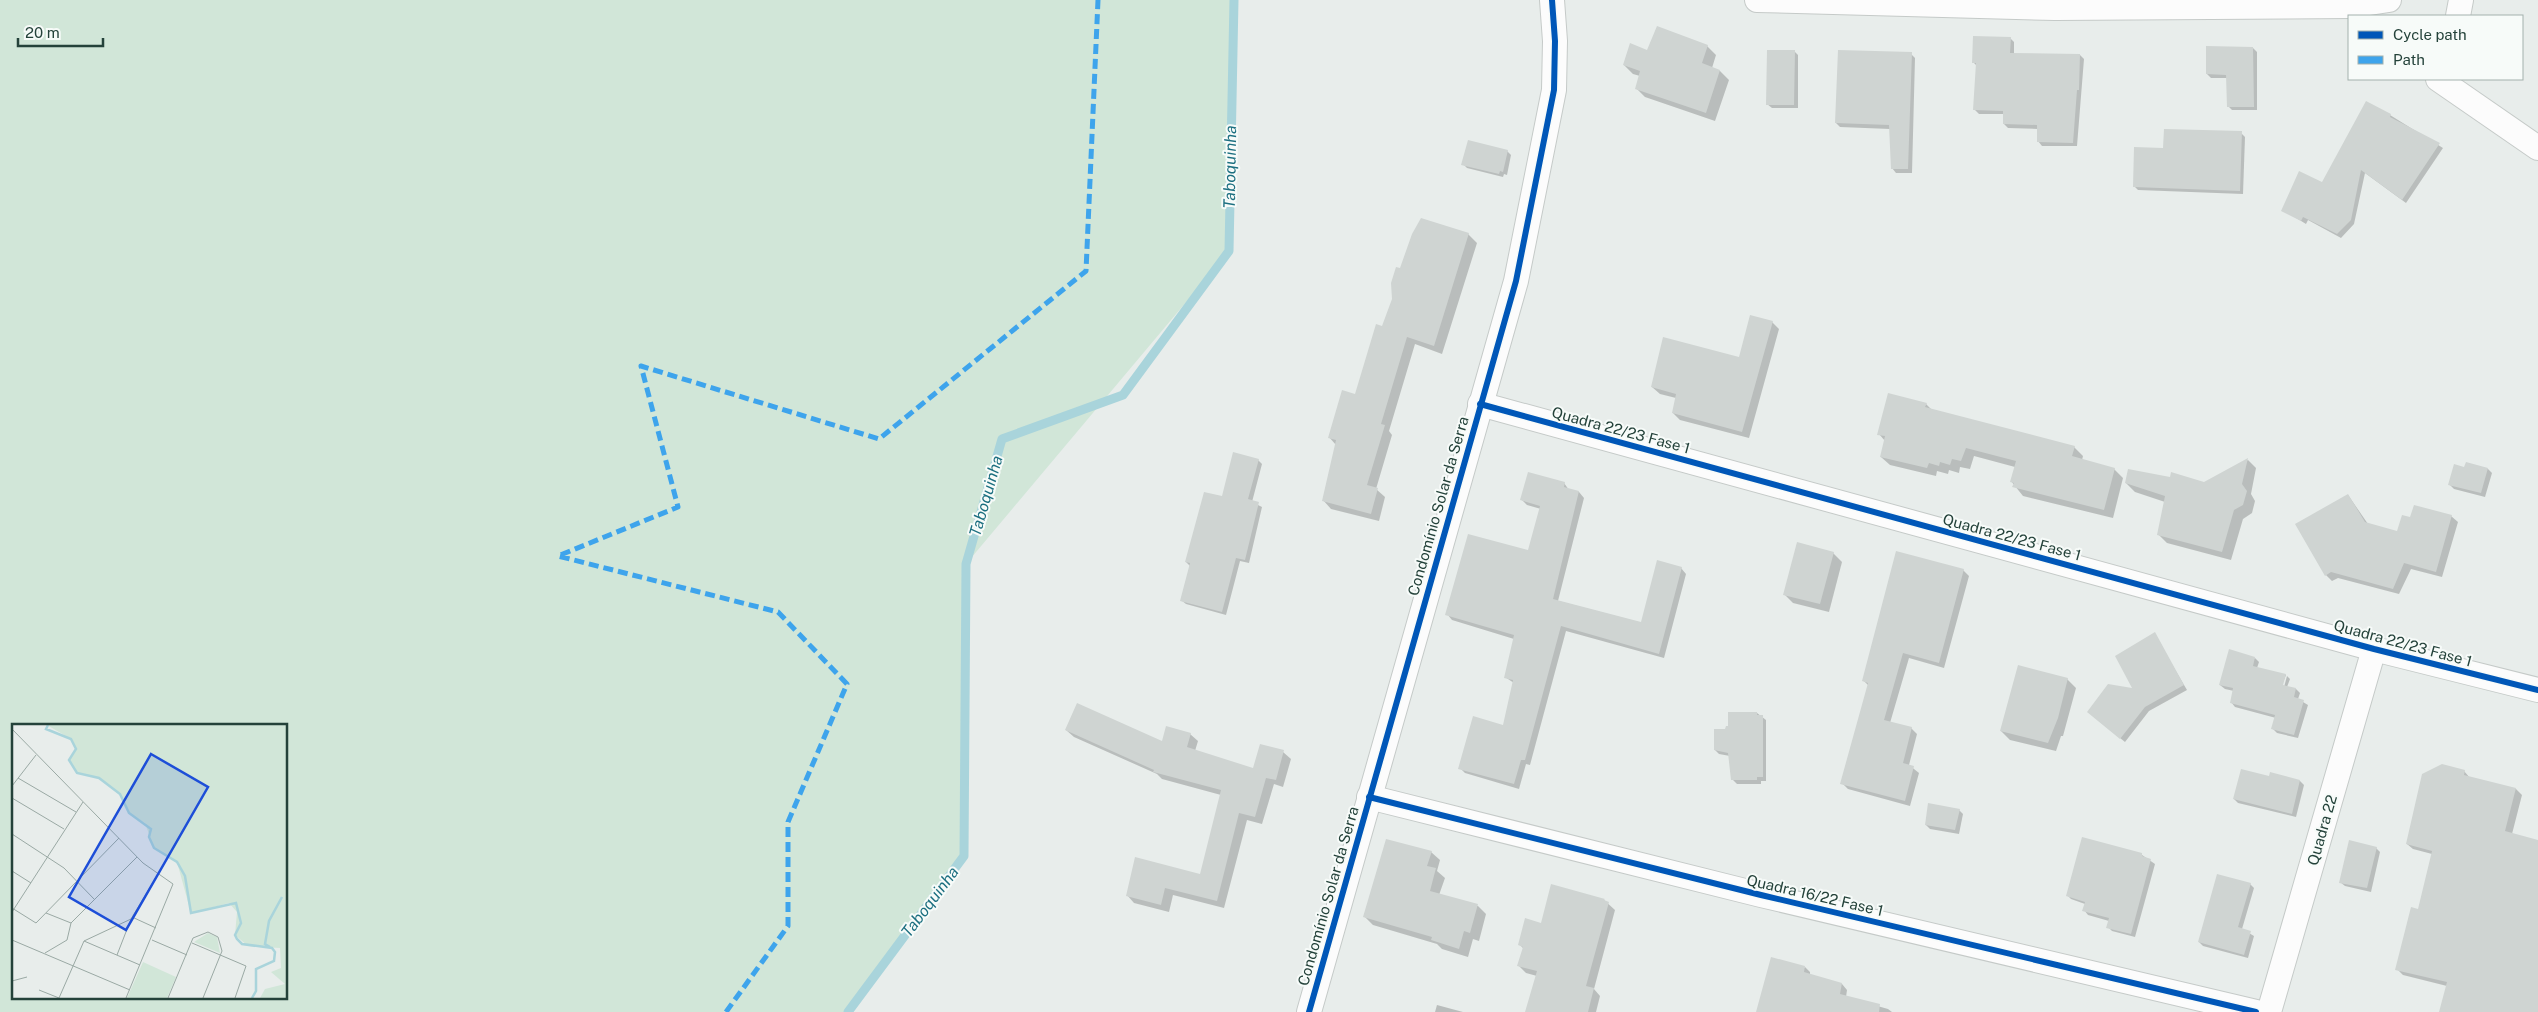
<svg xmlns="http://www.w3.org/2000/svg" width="2538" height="1012" font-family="'Public Sans',sans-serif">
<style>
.green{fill:#d1e6d8;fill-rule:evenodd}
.shadow{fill:#0003}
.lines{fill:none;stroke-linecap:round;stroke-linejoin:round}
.stream{stroke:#a9d4db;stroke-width:9}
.building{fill:#cfd4d2}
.minor-casing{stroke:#c5cac8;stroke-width:26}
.minor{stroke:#fcfcfc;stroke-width:24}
.quiet{stroke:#3ea4ec;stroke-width:5;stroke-dasharray:10 5;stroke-linecap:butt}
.cycleway-casing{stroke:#f7fbf9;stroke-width:9}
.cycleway{stroke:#0057b8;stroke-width:6}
.labels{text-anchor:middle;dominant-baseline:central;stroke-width:4;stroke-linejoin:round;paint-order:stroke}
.street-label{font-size:15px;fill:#24423a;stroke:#f7fbf9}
.water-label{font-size:16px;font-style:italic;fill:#1c6f80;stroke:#f7fbf9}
.inset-river{fill:none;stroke:#a9d4db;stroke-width:2.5}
.inset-road{fill:none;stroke:#9aa9a4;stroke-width:1}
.view{fill:#1d4ed8;fill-opacity:0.15;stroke:#1d4ed8;stroke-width:2.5}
.inset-edge{fill:none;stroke:#24423a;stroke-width:2.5}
</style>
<rect width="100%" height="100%" fill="#e8edeb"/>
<path class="green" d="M 0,0 L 1234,0 L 1229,251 L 966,564 L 964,856 L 848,1012 L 0,1012 ZM 14,726 L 286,726 L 286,998 L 14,998 Z"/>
<g class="shadow">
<polygon points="2010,38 2014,42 2014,54 2080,55 2084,59 2077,146 2042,146 2038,141 2038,129 2008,128 2004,124 2004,114 1979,114 1975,110 1977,66 1973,62"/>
<polygon points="1707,46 1716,55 1712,68 1720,71 1729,80 1715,121 1645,97 1636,88 1640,76 1633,74 1624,65"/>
<polygon points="2253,48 2257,52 2257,110 2232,110 2228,106 2228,78 2211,78 2207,74"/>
<polygon points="1794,51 1798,55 1798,108 1772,108 1767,104"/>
<polygon points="1911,54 1915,58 1912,173 1896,173 1892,168 1890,129 1840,127 1836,123"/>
<polygon points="2390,115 2443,148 2406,203 2365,173 2354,224 2341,238 2308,220 2306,224 2283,210 2322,184"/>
<polygon points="2241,133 2245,137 2243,194 2138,190 2134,186 2165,150"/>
<polygon points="1507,151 1511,155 1507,175 1504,174 1503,177 1467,168 1463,164"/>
<polygon points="1468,234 1477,243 1442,354 1415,344 1389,431 1392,435 1376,489 1385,497 1379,521 1331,509 1323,500 1336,445 1329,437 1356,396 1394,300 1401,270"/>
<polygon points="1772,322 1779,329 1749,438 1680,420 1673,413 1676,398 1660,394 1652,387 1740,359"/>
<polygon points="1926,404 1932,410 2074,447 2083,456 2082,460 2114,469 2123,478 2113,518 2023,496 2011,481 2015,467 1974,456 1970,469 1960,467 1959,473 1949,470 1948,474 1937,471 1936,476 1890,465 1881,457 1885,441 1879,434"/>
<polygon points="1258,460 1262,464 1252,502 1262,507 1249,563 1240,561 1226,615 1186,604 1181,600 1190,566 1186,562"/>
<polygon points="2248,460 2256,468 2251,494 2255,501 2252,513 2243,519 2231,560 2167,543 2158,534 2165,502 2135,492 2126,483 2204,483"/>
<polygon points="2465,468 2488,469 2492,473 2485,497 2454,489 2450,485"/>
<polygon points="1564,483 1569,490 1579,492 1584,498 1558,601 1642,623 1681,568 1686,574 1664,658 1566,631 1530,765 1526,764 1519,789 1465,773 1460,768 1504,727 1514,683 1505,677 1514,639 1452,620 1447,614 1529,552 1541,509 1527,505 1522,500"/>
<polygon points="2348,495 2368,524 2398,533 2411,519 2451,516 2458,522 2442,577 2411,569 2399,594 2338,578 2332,581 2326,575"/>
<polygon points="1833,553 1842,562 1829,612 1793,603 1785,595"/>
<polygon points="1963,570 1969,576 1944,668 1909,658 1890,723 1911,728 1917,734 1909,765 1919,773 1910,806 1848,789 1842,783 1869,686 1863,680"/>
<polygon points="2154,634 2187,690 2149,711 2125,742 2093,716 2135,690"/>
<polygon points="2255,658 2259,662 2257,668 2286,675 2280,690 2283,691 2287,676 2290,679 2287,687 2296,689 2300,693 2298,699 2308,705 2298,738 2277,733 2273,729 2276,718 2235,707 2231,702 2234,691 2225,689 2220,685"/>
<polygon points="2067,679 2076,688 2063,736 2061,736 2056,751 2010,740 2001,731"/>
<polygon points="1757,713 1766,720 1766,781 1761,781 1761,784 1737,784 1733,780 1730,756 1719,754 1715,750 1727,730"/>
<polygon points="1066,730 1163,742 1190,734 1198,741 1195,751 1254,770 1283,752 1291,759 1283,787 1274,784 1262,824 1247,820 1224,908 1173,895 1169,912 1134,903 1127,895 1201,875 1221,795 1162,779 1157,774 1074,737"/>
<polygon points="2464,771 2470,778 2516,789 2522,795 2512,834 2538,842 2538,1012 2440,1012 2447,986 2403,975 2397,969 2419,910 2432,854 2413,849 2407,844"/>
<polygon points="2270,778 2300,781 2304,785 2296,817 2238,803 2234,799"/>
<polygon points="1959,810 1963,814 1959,834 1930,829 1926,825"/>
<polygon points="2376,848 2380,852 2371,892 2345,886 2340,882"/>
<polygon points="1431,852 1440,860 1437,871 1445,878 1439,895 1478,906 1486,914 1479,941 1473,939 1468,957 1442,949 1437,944 1373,925 1364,916"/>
<polygon points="2142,855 2155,864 2135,937 2112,931 2108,927 2109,921 2088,915 2084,910 2085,904 2071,899 2067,895"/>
<polygon points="2250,884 2254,888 2242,929 2254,936 2248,958 2203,946 2199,942"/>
<polygon points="1604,900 1615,910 1594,989 1600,996 1596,1012 1527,1012 1537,976 1526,973 1519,966 1524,949 1519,944 1541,925"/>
<polygon points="1805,967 1810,972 1810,975 1842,984 1847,990 1846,997 1888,1009 1892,1012 1759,1012"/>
<polygon points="1437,1005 1463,1012 1435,1012"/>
</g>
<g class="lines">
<polyline class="stream" points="848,1012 964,856 966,564 1002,439 1123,395 1229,251 1234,0"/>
</g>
<g class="building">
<polygon points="1657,26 1708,45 1702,63 1720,70 1706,113 1635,89 1640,71 1623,65 1630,43 1647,50"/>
<polygon points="1973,36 2011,37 2010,53 2080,54 2079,90 2077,90 2073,143 2037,142 2037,125 2003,124 2003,111 1973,110 1976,63 1972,63"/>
<polygon points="2206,46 2253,47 2254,107 2227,107 2226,75 2206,74"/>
<polygon points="1767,50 1795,50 1794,105 1766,105"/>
<polygon points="1838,50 1912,52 1908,169 1891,169 1889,125 1835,123"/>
<polygon points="2366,101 2391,114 2390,117 2440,143 2402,200 2361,170 2351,220 2337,234 2303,217 2301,221 2281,211 2299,171 2322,182"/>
<polygon points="2164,129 2242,131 2240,191 2133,187 2134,147 2163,148"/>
<polygon points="1468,140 1508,150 1503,172 1500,171 1499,174 1461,165"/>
<polygon points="1421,218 1469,233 1434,346 1407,337 1381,424 1385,425 1367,485 1378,488 1371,514 1322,501 1336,440 1328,438 1342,390 1355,394 1376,324 1382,326 1392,299 1391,283 1396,267 1400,268 1412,234"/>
<polygon points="1750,315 1773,321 1742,432 1672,413 1676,394 1651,387 1663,337 1739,357"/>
<polygon points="1888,393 1927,403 1925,407 2075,446 2072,456 2115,468 2104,510 2012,487 2014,483 2010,482 2016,461 1966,448 1961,461 1952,459 1950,465 1940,462 1939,466 1929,463 1927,468 1880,457 1885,436 1877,435"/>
<polygon points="1233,452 1259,459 1248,499 1259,502 1245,560 1236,558 1222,612 1180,601 1190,563 1185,562 1204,492 1222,496"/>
<polygon points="2248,458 2242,484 2247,491 2243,505 2234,510 2222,552 2157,535 2165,496 2125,483 2128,469 2170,477 2171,472 2204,482"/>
<polygon points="2466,462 2488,468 2481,493 2448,485 2454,464 2464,467"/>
<polygon points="1528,472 1565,482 1564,487 1579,491 1553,599 1641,622 1657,560 1682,567 1659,654 1561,626 1525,760 1521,760 1514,784 1458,769 1473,716 1503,725 1513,680 1504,678 1514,635 1445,615 1468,534 1528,550 1540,506 1520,500"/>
<polygon points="2348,494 2365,522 2397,531 2402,515 2410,517 2414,505 2452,515 2436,572 2404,563 2393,589 2331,572 2325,576 2295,524"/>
<polygon points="1797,542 1834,552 1820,604 1783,595"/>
<polygon points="1896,551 1964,569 1939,663 1903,653 1884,720 1912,727 1903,763 1914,766 1905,801 1840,784 1868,683 1862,681"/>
<polygon points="2155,632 2184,685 2145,707 2120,739 2087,712 2108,684 2132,688 2115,656"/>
<polygon points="2229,649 2255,657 2253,666 2286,674 2283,685 2296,688 2294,697 2304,700 2294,735 2271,729 2275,715 2230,703 2233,688 2219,685"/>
<polygon points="2018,665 2068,678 2058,718 2048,743 2000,731"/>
<polygon points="1077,703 1162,741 1166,726 1191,733 1187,747 1253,768 1260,744 1284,750 1276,780 1266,778 1255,817 1239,813 1217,901 1165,888 1161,905 1126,896 1135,857 1200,874 1221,790 1153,772 1154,770 1065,730"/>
<polygon points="1728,712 1757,712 1757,715 1763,715 1763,777 1757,777 1757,780 1731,780 1728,753 1714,750 1714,729 1725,729 1726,726 1728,726"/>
<polygon points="2442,764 2465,770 2464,775 2516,788 2505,831 2538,840 2538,1012 2439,1012 2447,982 2395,970 2411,907 2418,909 2432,851 2406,844 2422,774"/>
<polygon points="2241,769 2269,776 2270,772 2300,780 2292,814 2233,799"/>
<polygon points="1928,803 1960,809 1955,830 1925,825"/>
<polygon points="2082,837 2142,853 2142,856 2151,859 2131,934 2106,928 2109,918 2082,911 2085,902 2066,896"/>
<polygon points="1386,839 1432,851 1427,866 1436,868 1430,891 1478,904 1470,933 1464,931 1459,949 1431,940 1432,937 1363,917"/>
<polygon points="2349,840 2377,847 2367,888 2339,883"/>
<polygon points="2217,874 2251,883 2238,927 2251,931 2244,955 2198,942"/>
<polygon points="1551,884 1605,899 1604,900 1609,902 1586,986 1594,988 1588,1012 1525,1012 1537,971 1517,966 1523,947 1518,945 1525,918 1541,923"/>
<polygon points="1771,957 1805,966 1804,972 1842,983 1840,994 1880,1004 1879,1012 1756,1012"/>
</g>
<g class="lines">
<defs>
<g id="minor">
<polyline points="1757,0 2055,8 2350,6 2389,0"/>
<polyline points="2458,16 2461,0"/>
<polyline points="2438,79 2538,148"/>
<polyline points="1480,404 2374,649 2538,690"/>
<polyline points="1369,797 1761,895 2256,1012"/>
<polyline points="1309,1012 1516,281 1554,90 1555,41 1552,0"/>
<polyline points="2269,1012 2374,649"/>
</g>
</defs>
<use href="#minor" class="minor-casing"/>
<use href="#minor" class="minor"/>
<polyline class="quiet" points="726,1012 788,926 788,822 847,684 778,612 558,556 678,507 641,366 879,439 1086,271 1098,0"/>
<defs>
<g id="cycleway">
<polyline points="1480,404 2374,649 2538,690"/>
<polyline points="1369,797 1761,895 2256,1012"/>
<polyline points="1309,1012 1516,281 1554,90 1555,41 1552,0"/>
</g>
</defs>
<use href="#cycleway" class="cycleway-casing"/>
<use href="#cycleway" class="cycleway"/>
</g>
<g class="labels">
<g class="street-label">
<text transform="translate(1621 430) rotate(15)">Quadra 22/23 Fase 1</text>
<text transform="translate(1438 506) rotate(-74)">Condomínio Solar da Serra</text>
<text transform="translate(2012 537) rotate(15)">Quadra 22/23 Fase 1</text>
<text transform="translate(2403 643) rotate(15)">Quadra 22/23 Fase 1</text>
<text transform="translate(2322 830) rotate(-74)">Quadra 22</text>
<text transform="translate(1815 895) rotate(13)">Quadra 16/22 Fase 1</text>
<text transform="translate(1328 896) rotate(-74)">Condomínio Solar da Serra</text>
</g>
<g class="water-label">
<text transform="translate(1230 167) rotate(-89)">Taboquinha</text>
<text transform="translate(986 496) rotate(-74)">Taboquinha</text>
<text transform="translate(930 902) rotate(-53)">Taboquinha</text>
</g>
</g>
<g transform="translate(12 724)">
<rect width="275" height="275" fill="#e8edeb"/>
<path d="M 35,1 L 275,1 L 275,274 L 248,274 L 253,265 L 273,260 L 259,248 L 269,244 L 268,224 L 236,222 L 223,211 L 225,188 L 217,179 L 179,189 L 165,138 L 142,124 L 133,99 L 117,89 L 108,70 L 85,53 L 65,49 L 57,36 L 64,25 L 59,15 ZM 196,209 L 205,213 L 208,229 L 182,218 ZM 131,238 L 164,253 L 155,274 L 115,274 Z" fill="#d1e6d8"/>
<path class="inset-river" d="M 36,1 L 34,5 L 59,15 L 64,25 L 57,36 L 65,49 L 87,54 L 108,70 L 117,89 L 139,105 L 137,113 L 142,124 L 165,138 L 173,152 L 179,189 L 224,179 L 229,199 L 223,211 L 225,215 L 230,220 L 260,224 L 263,228 L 262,237 L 244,245 L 244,267 L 240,274M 258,223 L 253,220 L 257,197 L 270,173"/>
<path class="inset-road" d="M 0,5 L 131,139 L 161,160 L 114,274M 6,54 L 64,88M 0,62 L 24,31M 0,74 L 52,105M 0,110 L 52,144 L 82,175M 0,147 L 19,159M 0,184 L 24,199 L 107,114M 0,188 L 71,78M 34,189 L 59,199M 120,193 L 144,204M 0,216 L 118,266M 140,216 L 175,231M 72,217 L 128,241M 72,217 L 119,195M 180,219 L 234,242 L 223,274M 33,229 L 55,216 L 59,199 L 125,133M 105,231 L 119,195 L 146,150M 0,257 L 15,253M 27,266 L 47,274M 47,274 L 72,217M 156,274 L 181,214 L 196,208 L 206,213 L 210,227 L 191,274"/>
<path class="view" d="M 139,30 L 196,63 L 114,206 L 57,173 Z"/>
<rect width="275" height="275" class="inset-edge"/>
</g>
<rect x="2348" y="15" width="175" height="65" fill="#f7fbf9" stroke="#a3b1ad"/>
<rect x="2358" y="31" width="25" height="8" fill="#0057b8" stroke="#a3b1ad"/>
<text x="2393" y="40" font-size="15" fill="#24423a">Cycle path</text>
<rect x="2358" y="56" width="25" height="8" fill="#3ea4ec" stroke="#a3b1ad"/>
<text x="2393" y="65" font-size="15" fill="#24423a">Path</text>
<path d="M18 38v8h85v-8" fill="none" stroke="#24423a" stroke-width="2.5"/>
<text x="25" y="38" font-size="15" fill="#24423a" stroke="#f7fbf9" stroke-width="4" paint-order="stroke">20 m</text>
</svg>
